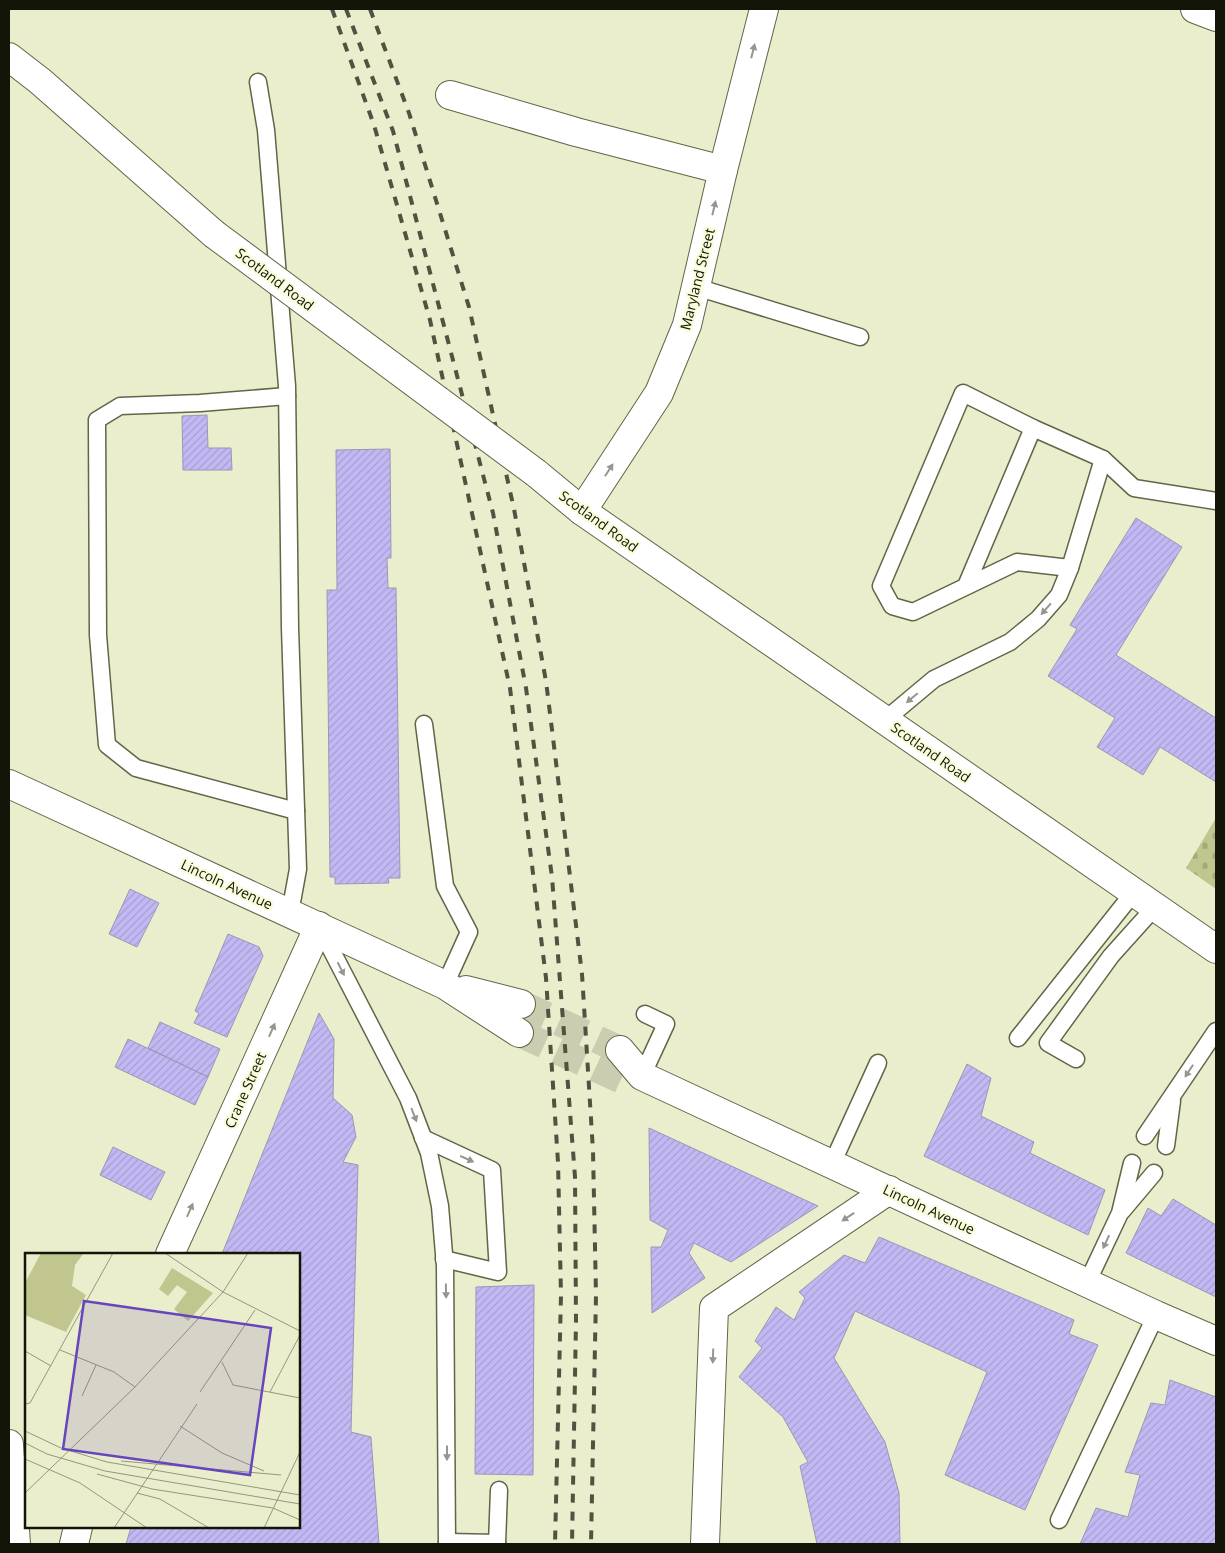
<svg xmlns="http://www.w3.org/2000/svg" width="1225" height="1553" font-family="'Open Sans',sans-serif">
<style>
.cemetery{fill:url(#cemetery-stones)}
.building{fill:url(#building-hatch);stroke:#9b96b5}
.lines{fill:none;stroke-linecap:round;stroke-linejoin:round}
.street-tunnel{stroke:#cacdaf;stroke-width:28;stroke-dasharray:28 14;stroke-linecap:butt}
.lane-casing{stroke:#626547;stroke-width:19}
.street-casing{stroke:#626547;stroke-width:30}
.secondary-casing{stroke:#626547;stroke-width:30}
.highway-casing{stroke:#626547;stroke-width:30}
.lane{stroke:#fff;stroke-width:16}
.street{stroke:#fff;stroke-width:28}
.secondary{stroke:#fff;stroke-width:28}
.highway{stroke:#fff;stroke-width:28}
.rail{stroke:#515240;stroke-width:4;stroke-dasharray:9 9;stroke-linecap:butt}
.secondary-bridge-casing{stroke:#626547;stroke-width:30;stroke-linecap:butt}
.secondary-bridge{stroke:#fff;stroke-width:28}
.oneway{fill:#959690}
.labels{text-anchor:middle;dominant-baseline:central;stroke-width:4.5;stroke-linejoin:round;paint-order:stroke}
.street-label{font-size:14px;fill:#141509;stroke:#f8fcd9}
.inset-road{fill:none;stroke:#94977e;stroke-width:1}
.view{fill:#6745bd;fill-opacity:0.15;stroke:#6745bd;stroke-width:2.5}
.inset-edge{fill:none;stroke:#141509;stroke-width:2.5}
</style>
<defs>
<pattern id="cemetery-stones" width="16" height="16" patternUnits="userSpaceOnUse" patternTransform="scale(1.25)"><rect width="16" height="16" fill="#c0c68e"/><path d="M2 7V4a2 2 0 0 1 4 0v3zM10 15v-3a2 2 0 0 1 4 0v3z" fill="#a4a979"/></pattern>
<pattern id="building-hatch" width="6" height="6" patternUnits="userSpaceOnUse" patternTransform="scale(1.25)"><rect width="6" height="6" fill="#c2b9f4"/><path d="M-1 1l2-2M0 6l6-6M5 7l2-2" fill="none" stroke="#a69ed0"/></pattern>
</defs>
<rect width="100%" height="100%" fill="#eaeecc"/>
<polygon class="cemetery" points="1216,818 1216,889 1186,868"/>
<g class="building">
<polygon points="207,415 208,448 231,448 232,470 183,470 182,416"/>
<polygon points="390,449 391,558 387,558 388,588 396,588 400,878 388,878 389,883 335,884 335,877 330,877 327,590 337,590 336,450"/>
<polygon points="1136,518 1182,547 1116,655 1216,718 1216,782 1160,747 1143,775 1097,747 1115,718 1048,676 1077,629 1070,625"/>
<polygon points="130,889 159,903 137,947 109,934"/>
<polygon points="228,934 259,947 263,956 227,1037 194,1023 199,1013 195,1011"/>
<polygon points="319,1013 334,1039 333,1098 352,1115 356,1137 343,1162 358,1165 351,1432 371,1437 379,1544 126,1544 131,1527 299,1527 299,1254 222,1254"/>
<polygon points="160,1022 220,1049 208,1077 148,1048"/>
<polygon points="128,1039 208,1077 195,1105 115,1067"/>
<polygon points="967,1064 991,1078 981,1116 1034,1142 1030,1153 1105,1190 1088,1235 924,1156"/>
<polygon points="649,1128 818,1206 731,1262 694,1243 689,1253 705,1278 652,1313 651,1247 661,1247 668,1230 650,1220"/>
<polygon points="113,1147 165,1172 151,1200 100,1175"/>
<polygon points="1173,1199 1216,1225 1216,1297 1126,1253 1148,1208 1161,1216"/>
<polygon points="879,1237 1074,1320 1069,1334 1098,1345 1025,1510 945,1475 987,1372 855,1311 834,1358 885,1442 899,1493 900,1544 817,1544 800,1466 808,1462 783,1417 739,1377 762,1348 755,1341 776,1307 794,1320 805,1298 799,1292 844,1255 865,1263"/>
<polygon points="534,1285 533,1475 475,1474 476,1287"/>
<polygon points="1170,1380 1216,1397 1216,1544 1080,1544 1096,1508 1128,1517 1140,1475 1125,1472 1151,1403 1165,1405"/>
</g>
<g class="lines">
<g class="street-tunnel">
<polyline points="521,1004 620,1050"/>
<polyline points="519,1033 622,1080"/>
</g>
<defs>
<g id="lane">
<polyline points="258,82 266,130 287,386 290,628 298,869 290,913"/>
<polyline points="696,287 860,337"/>
<polyline points="287,396 200,403 120,406 97,420 98,635 107,745 136,768 296,811"/>
<polyline points="1033,428 1103,459"/>
<polyline points="966,586 1033,428 963,393 881,586 892,606 913,612 1017,562 1070,568"/>
<polyline points="885,720 934,679 1010,642 1038,619 1059,595 1070,568 1103,459 1134,488 1216,501"/>
<polyline points="424,724 445,886 469,932 445,985"/>
<polyline points="320,928 408,1098 429,1153 440,1206 445,1266 447,1544"/>
<polyline points="1018,1038 1134,892"/>
<polyline points="1076,1059 1048,1043 1111,956 1155,907"/>
<polyline points="642,1076 666,1024 645,1014"/>
<polyline points="1145,1136 1216,1031"/>
<polyline points="423,1138 492,1170 498,1272 444,1259"/>
<polyline points="1166,1146 1172,1101"/>
<polyline points="832,1164 878,1063"/>
<polyline points="1122,1211 1154,1173"/>
<polyline points="1087,1283 1120,1213 1132,1163"/>
<polyline points="1059,1520 1156,1315"/>
<polyline points="447,1542 497,1543"/>
<polyline points="497,1544 499,1490"/>
</g>
<g id="street">
<polyline points="1195,9 1216,17"/>
<polyline points="450,95 576,132 723,170"/>
<polyline points="582,511 659,393 687,325 723,170 764,9"/>
<polyline points="9,784 445,985 519,1033"/>
<polyline points="466,990 521,1004"/>
<polyline points="620,1050 642,1076 1156,1315 1216,1341"/>
<polyline points="170,1254 319,926"/>
<polyline points="74,1544 78,1527"/>
<polyline points="705,1544 714,1308 889,1190"/>
</g>
<g id="secondary">
<polyline points="9,57 40,81 214,234"/>
<polyline points="536,473 582,511 1216,949"/>
</g>
<polyline id="highway" points="9,1444 16,1544"/>
</defs>
<use href="#lane" class="lane-casing"/>
<use href="#street" class="street-casing"/>
<use href="#secondary" class="secondary-casing"/>
<use href="#highway" class="highway-casing"/>
<use href="#lane" class="lane"/>
<use href="#street" class="street"/>
<use href="#secondary" class="secondary"/>
<use href="#highway" class="highway"/>
<g class="rail">
<polyline points="332,9 374,125 430,320 510,688 546,978 558,1162 561,1295 555,1544"/>
<polyline points="346,9 393,131 493,513 526,688 552,877 575,1177 576,1321 572,1544"/>
<polyline points="370,9 409,113 469,307 514,509 546,681 582,974 593,1151 596,1295 591,1544"/>
</g>
<defs>
<polyline id="secondary-bridge" points="214,234 536,473"/>
</defs>
<use href="#secondary-bridge" class="secondary-bridge-casing"/>
<use href="#secondary-bridge" class="secondary-bridge"/>
</g>
<defs><path id="oneway-solid" d="M-6-.8H1V-3.2L6.5 0L1 3.2V.8H-6Z" transform="scale(1.25)"/></defs>
<g class="oneway">
<use href="#oneway-solid" transform="translate(753 51) rotate(-76)"/>
<use href="#oneway-solid" transform="translate(714 208) rotate(-77)"/>
<use href="#oneway-solid" transform="translate(609 470) rotate(-57)"/>
<use href="#oneway-solid" transform="translate(1046 609) rotate(131)"/>
<use href="#oneway-solid" transform="translate(912 698) rotate(140)"/>
<use href="#oneway-solid" transform="translate(341 969) rotate(63)"/>
<use href="#oneway-solid" transform="translate(272 1030) rotate(-66)"/>
<use href="#oneway-solid" transform="translate(1189 1071) rotate(123)"/>
<use href="#oneway-solid" transform="translate(414 1115) rotate(69)"/>
<use href="#oneway-solid" transform="translate(467 1159) rotate(24)"/>
<use href="#oneway-solid" transform="translate(190 1210) rotate(-66)"/>
<use href="#oneway-solid" transform="translate(848 1217) rotate(146)"/>
<use href="#oneway-solid" transform="translate(1106 1242) rotate(115)"/>
<use href="#oneway-solid" transform="translate(446 1291) rotate(89)"/>
<use href="#oneway-solid" transform="translate(713 1356) rotate(92)"/>
<use href="#oneway-solid" transform="translate(447 1453) rotate(90)"/>
</g>
<g class="labels">
<g class="street-label">
<text transform="translate(275 279) rotate(37)">Scotland Road</text>
<text transform="translate(697 279) rotate(-76)">Maryland Street</text>
<text transform="translate(599 521) rotate(36)">Scotland Road</text>
<text transform="translate(931 752) rotate(35)">Scotland Road</text>
<text transform="translate(227 884) rotate(25)">Lincoln Avenue</text>
<text transform="translate(245 1090) rotate(-66)">Crane Street</text>
<text transform="translate(929 1209) rotate(25)">Lincoln Avenue</text>
</g>
</g>
<g transform="translate(25 1253)">
<rect width="275" height="275" fill="#eaeecc"/>
<path d="M 147,15 L 188,40 L 163,68 L 149,56 L 162,39 L 152,32 L 143,43 L 134,36 Z" fill="#c0c68e"/>
<path d="M 16,0 L 58,1 L 50,12 L 47,33 L 61,42 L 41,79 L 0,62 L 0,30 Z" fill="#c0c68e"/>
<path d="M 21,0 L 38,0 L 50,6 L 19,60 L 0,50 L 0,38 Z" fill="#c0c68e"/>
<path class="inset-road" d="M 140,0 L 198,39 L 275,78M 35,97 L 89,119 L 110,134M 0,98 L 26,113M 197,109 L 208,132 L 275,145M 175,139 L 230,57M 245,139 L 275,82M 57,143 L 71,112M 0,151 L 5,150 L 88,0M 155,173 L 197,200 L 239,218M 0,178 L 36,195 L 82,209 L 275,242M 0,190 L 22,201 L 80,218 L 275,251M 0,206 L 55,230 L 122,275M 96,208 L 256,222M 72,221 L 127,236 L 248,255M 0,240 L 110,134 L 198,39 L 223,0M 112,240 L 135,246 L 184,275M 248,255 L 275,267M 89,275 L 172,151M 239,275 L 275,199"/>
<path class="view" d="M 59,48 L 246,75 L 225,222 L 38,196 Z"/>
<rect width="275" height="275" class="inset-edge"/>
</g>
<rect width="1225" height="1553" fill="none" stroke="#141509" stroke-width="20"/>
</svg>
